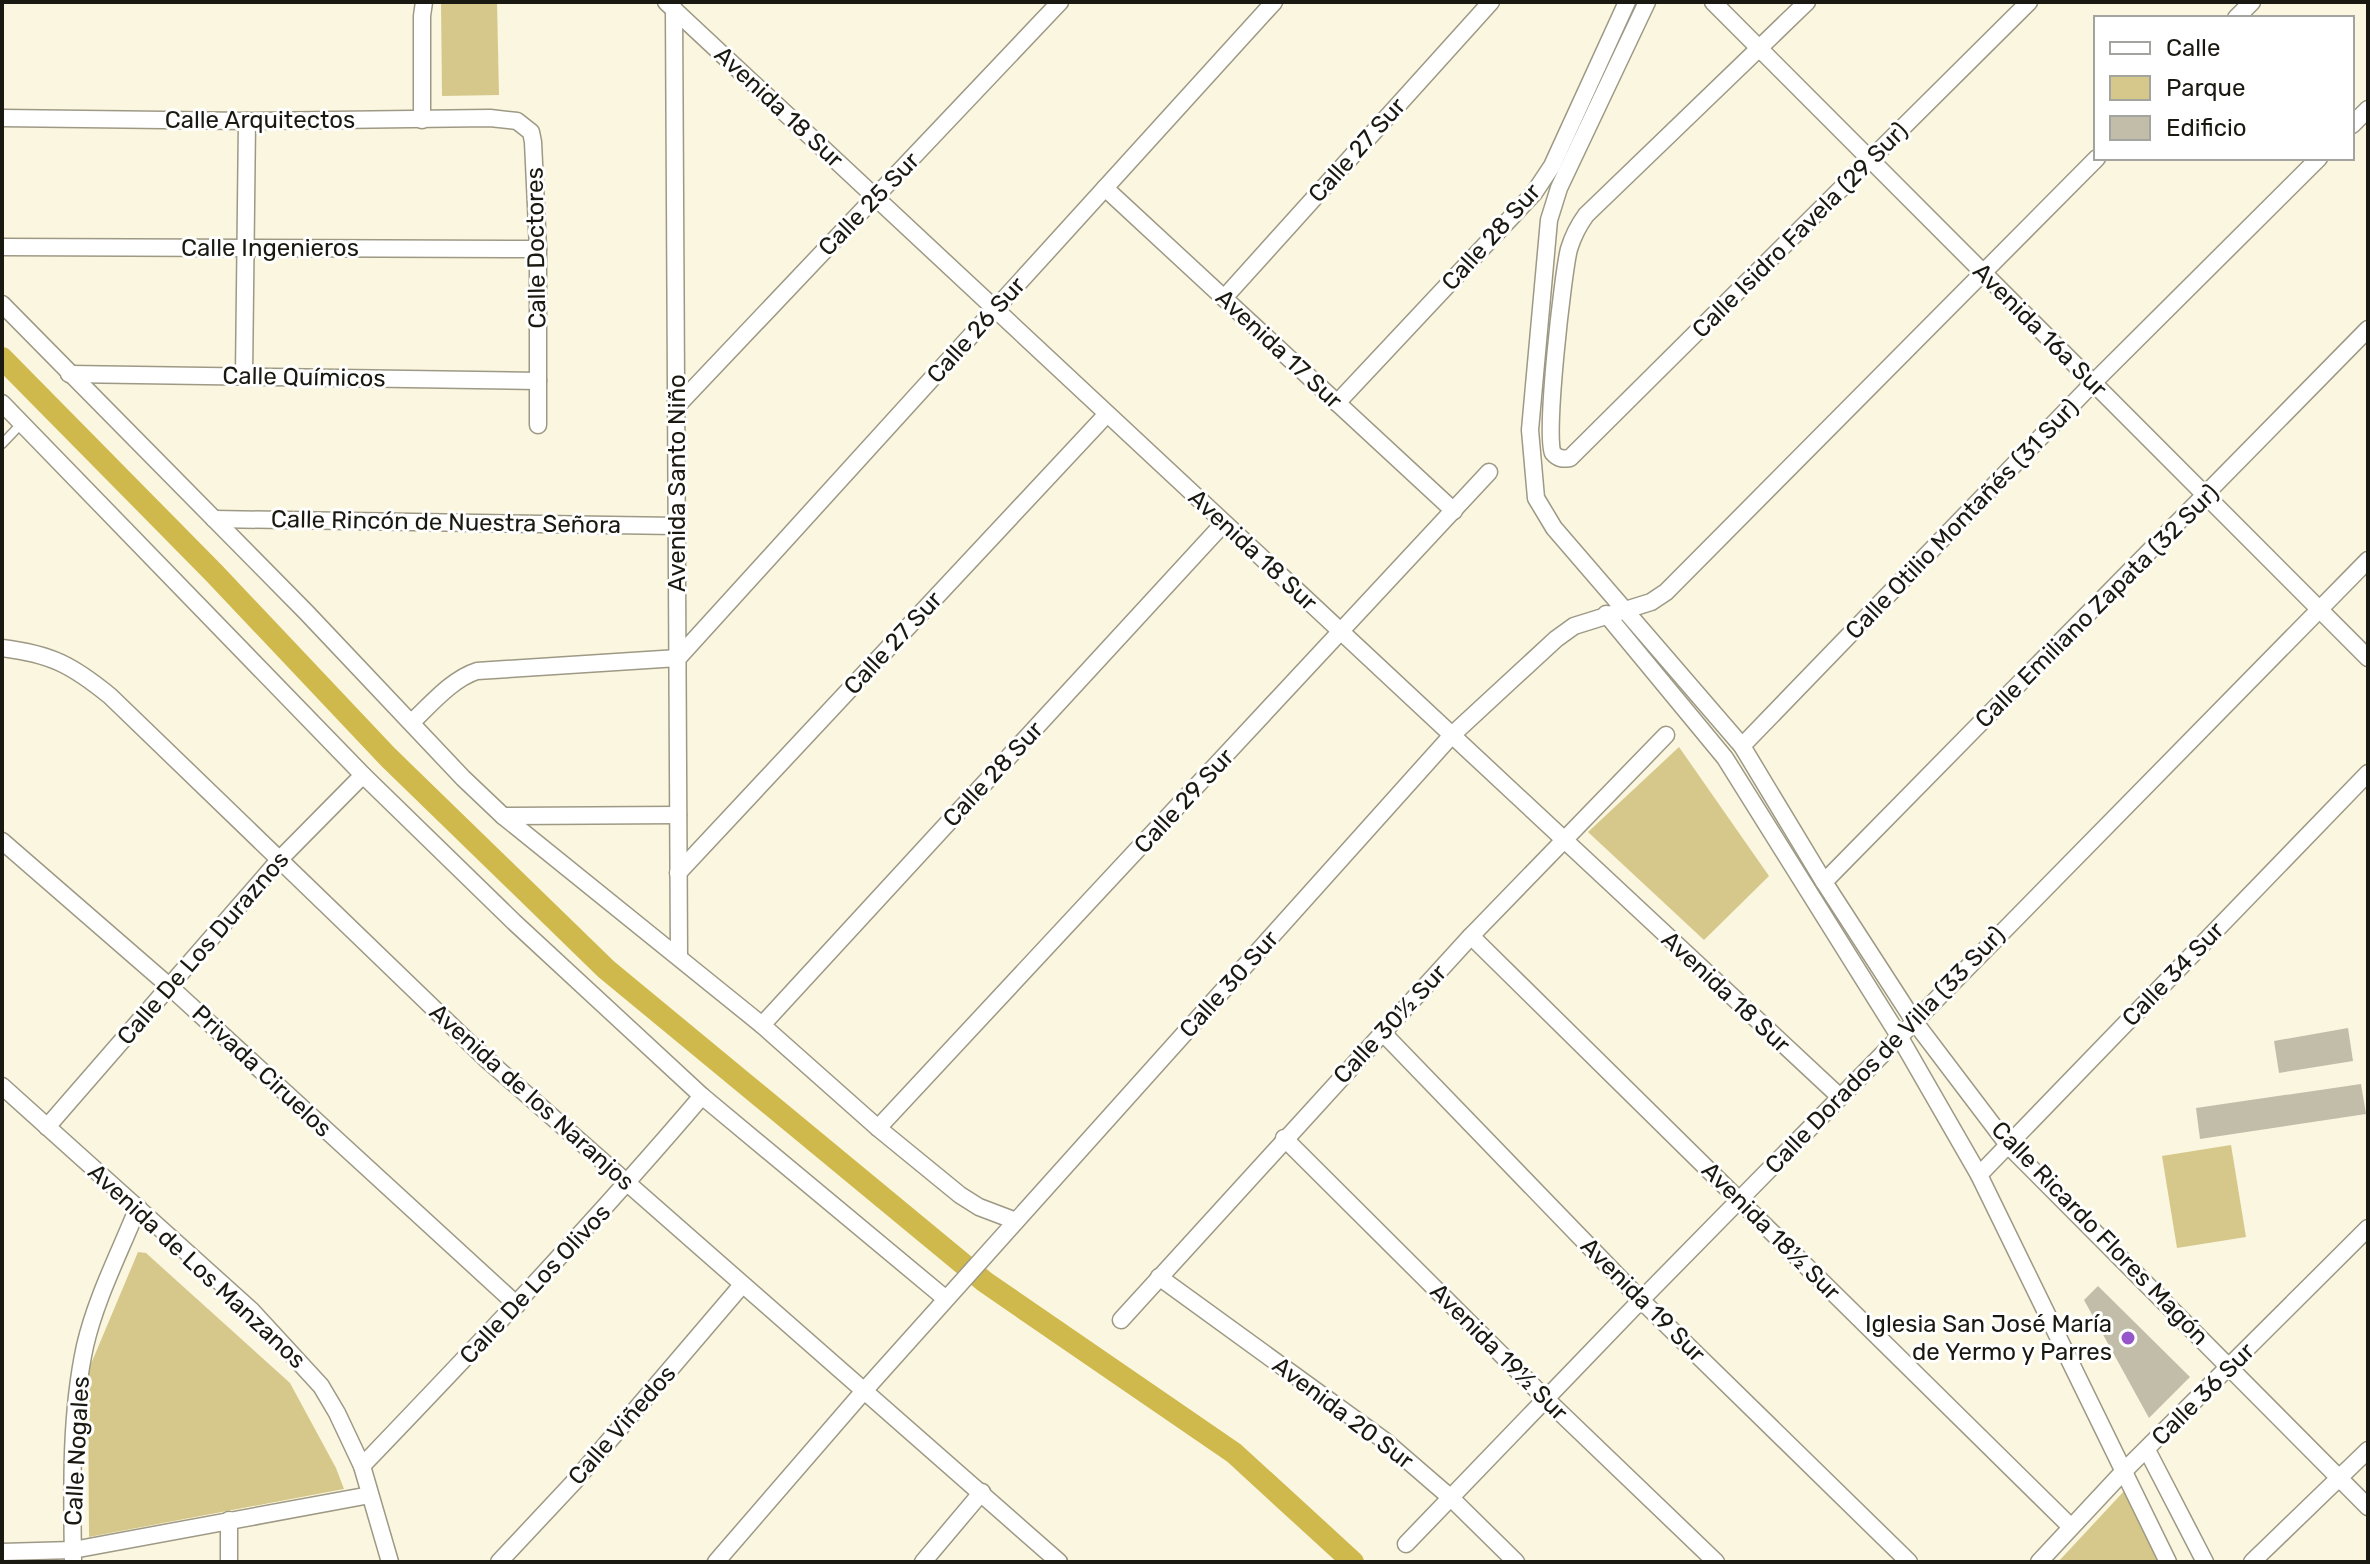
<svg xmlns="http://www.w3.org/2000/svg" width="2370" height="1564" font-family="Rubik,sans-serif">
<style>
.green{fill:#d6c88a}
.lines{fill:none;stroke-linecap:round;stroke-linejoin:round}
.canal{stroke:#cfb94c;stroke-width:22}
.building{fill:#c1bda8}
.lane-casing{stroke:#9d9985;stroke-width:11}
.street-casing{stroke:#9d9985;stroke-width:19}
.lane{stroke:#fff;stroke-width:8}
.street{stroke:#fff;stroke-width:16}
.poi-dot{fill:#9755ca;stroke:#fff;stroke-width:3}
.labels{text-anchor:middle;dominant-baseline:central;stroke-width:6;stroke-linejoin:round;paint-order:stroke}
.street-label{font-size:24px;fill:#1a1911;stroke:#fff}
.poi-label{font-size:24px;fill:#1a1911;stroke:#fff;text-anchor:end}
</style>
<rect width="100%" height="100%" fill="#faf6e0"/>
<g class="green">
<polygon points="441,2 497,2 499,95 442,96"/>
<polygon points="1679,747 1769,876 1704,940 1588,832"/>
<polygon points="2231,1145 2246,1237 2177,1248 2162,1156"/>
<polygon points="138,1252 146,1253 290,1383 336,1468 344,1489 89,1537 88,1371"/>
<polygon points="2126,1489 2163,1562 2058,1562"/>
</g>
<g class="lines">
<polyline class="canal" points="2,358 214,573 388,757 606,969 985,1282 1234,1453 1353,1562"/>
</g>
<g class="building">
<polygon points="2348,1028 2353,1061 2279,1073 2274,1041"/>
<polygon points="2361,1084 2366,1114 2200,1139 2196,1108"/>
<polygon points="2098,1286 2190,1377 2149,1418 2084,1300"/>
</g>
<g class="lines">
<defs>
<polyline id="lane" points="2,444 22,423"/>
<g id="street">
<polyline points="666,2 1840,1097"/>
<polyline points="1647,2 1559,188 1549,220 1530,430 1536,498 1554,528 1742,746 1824,882 1914,1021 2008,1145 2368,1507"/>
<polyline points="1713,2 2368,658"/>
<path d="M 1807,2 L 1586,215 C 1578,226 1573,236 1569,249 C 1563,272 1544,440 1553,453 C 1558,459 1563,459 1570,458 L 2029,2"/>
<polyline points="674,9 679,956"/>
<polyline points="2236,18 2252,2"/>
<polyline points="2,118 247,121 490,118 517,121 531,132 533,142 538,249 538,425"/>
<polyline points="422,120 422,16 424,2"/>
<polyline points="2352,125 2368,109"/>
<polyline points="1105,188 1454,511"/>
<polyline points="2,247 538,249"/>
<polyline points="1224,298 1491,2"/>
<polyline points="2,304 306,612 463,778 503,816 762,1025 878,1128 960,1195 979,1207 1016,1221"/>
<polyline points="69,374 538,381"/>
<polyline points="244,376 247,121"/>
<polyline points="2,403 363,775 514,922 702,1096 946,1299"/>
<polyline points="1337,403 1534,193 1552,166 1627,2"/>
<polyline points="677,406 1060,2"/>
<polyline points="214,519 677,526"/>
<polyline points="1606,614 1725,758 1899,1036 1979,1175 2168,1562"/>
<path d="M 2,648 C 51,654 72,665 110,696 L 485,1058 L 1059,1562"/>
<path d="M 412,722 C 431,704 452,679 477,671 L 678,658 L 1274,2"/>
<polyline points="1742,746 2094,382 2319,158"/>
<polyline points="503,816 678,815"/>
<polyline points="2,841 169,986 517,1305"/>
<polyline points="678,873 1107,414"/>
<polyline points="1824,882 2368,329"/>
<polyline points="1471,936 2071,1527"/>
<polyline points="762,1025 1224,523"/>
<polyline points="1382,1032 1641,1300 1909,1562"/>
<polyline points="2,1086 251,1310 321,1386 337,1413 362,1466 390,1562"/>
<polyline points="47,1127 280,859 363,775"/>
<polyline points="878,1128 1489,472"/>
<polyline points="1284,1138 1545,1398 1716,1562"/>
<polyline points="1979,1175 2368,773"/>
<polyline points="1159,1277 1385,1441 1451,1498 1516,1562"/>
<polyline points="1121,1320 1471,936 1666,735"/>
<polyline points="2147,1450 2205,1562"/>
<path d="M 362,1466 C 478,1345 593,1224 702,1096"/>
<polyline points="229,1520 229,1562"/>
<polyline points="1406,1544 1641,1300 2368,560"/>
<polyline points="2,1552 73,1550 370,1495"/>
<path d="M 73,1562 C 72,1491 70,1415 85,1346 C 96,1298 120,1252 138,1207"/>
<polyline points="499,1562 573,1483 742,1285"/>
<polyline points="716,1562 863,1392 1452,735 1556,639 1574,626 1651,602 1666,592 2097,158"/>
<polyline points="923,1562 982,1492"/>
<polyline points="2039,1562 2123,1472 2368,1228"/>
<polyline points="2252,1562 2368,1450"/>
</g>
</defs>
<use href="#lane" class="lane-casing"/>
<use href="#street" class="street-casing"/>
<use href="#lane" class="lane"/>
<use href="#street" class="street"/>
</g>
<circle class="poi-dot" cx="2128" cy="1338" r="8"/>
<g class="labels">
<g class="street-label">
<text transform="translate(779 107) rotate(43)">Avenida 18 Sur</text>
<text x="260" y="120">Calle Arquitectos</text>
<text transform="translate(1357 150) rotate(-48)">Calle 27 Sur</text>
<text transform="translate(869 204) rotate(-46)">Calle 25 Sur</text>
<text transform="translate(1800 230) rotate(-45)">Calle Isidro Favela (29 Sur)</text>
<text transform="translate(1491 237) rotate(-48)">Calle 28 Sur</text>
<text x="270" y="248">Calle Ingenieros</text>
<text transform="translate(536 248) rotate(-91)">Calle Doctores</text>
<text transform="translate(976 330) rotate(-48)">Calle 26 Sur</text>
<text transform="translate(2040 330) rotate(45)">Avenida 16a Sur</text>
<text transform="translate(1279 349) rotate(43)">Avenida 17 Sur</text>
<text transform="translate(304 377) rotate(1)">Calle Químicos</text>
<text transform="translate(677 483) rotate(-90)">Avenida Santo Niño</text>
<text transform="translate(1962 519) rotate(-46)">Calle Otilio Montañés (31 Sur)</text>
<text transform="translate(446 522) rotate(1)">Calle Rincón de Nuestra Señora</text>
<text transform="translate(1253 550) rotate(43)">Avenida 18 Sur</text>
<text transform="translate(2097 606) rotate(-45)">Calle Emiliano Zapata (32 Sur)</text>
<text transform="translate(893 643) rotate(-47)">Calle 27 Sur</text>
<text transform="translate(993 774) rotate(-47)">Calle 28 Sur</text>
<text transform="translate(1184 801) rotate(-47)">Calle 29 Sur</text>
<text transform="translate(203 948) rotate(-49)">Calle De Los Duraznos</text>
<text transform="translate(2173 974) rotate(-46)">Calle 34 Sur</text>
<text transform="translate(1229 984) rotate(-48)">Calle 30 Sur</text>
<text transform="translate(1726 992) rotate(43)">Avenida 18 Sur</text>
<text transform="translate(1390 1024) rotate(-47)">Calle 30½ Sur</text>
<text transform="translate(1885 1050) rotate(-46)">Calle Dorados de Villa (33 Sur)</text>
<text transform="translate(262 1071) rotate(43)">Privada Ciruelos</text>
<text transform="translate(532 1097) rotate(42)">Avenida de los Naranjos</text>
<text transform="translate(1771 1231) rotate(45)">Avenida 18½ Sur</text>
<text transform="translate(2100 1233) rotate(46)">Calle Ricardo Flores Magón</text>
<text transform="translate(197 1266) rotate(43)">Avenida de Los Manzanos</text>
<text transform="translate(535 1284) rotate(-47)">Calle De Los Olivos</text>
<text transform="translate(1643 1300) rotate(45)">Avenida 19 Sur</text>
<text transform="translate(1499 1352) rotate(45)">Avenida 19½ Sur</text>
<text transform="translate(2203 1394) rotate(-45)">Calle 36 Sur</text>
<text transform="translate(1343 1413) rotate(37)">Avenida 20 Sur</text>
<text transform="translate(622 1425) rotate(-49)">Calle Viñedos</text>
<text transform="translate(77 1451) rotate(-87)">Calle Nogales</text>
</g>
<g class="poi-label">
<text x="2112" y="1324">Iglesia San José María<tspan x="2112" dy="28">de Yermo y Parres</tspan></text>
</g>
</g>
<rect width="2370" height="1564" fill="none" stroke="#1a1911" stroke-width="8"/>
<rect x="2094" y="16" width="260" height="144" fill="#ffffff" stroke="#a3a3a0" stroke-width="2"/>
<rect x="2110" y="42" width="40" height="12" fill="#ffffff" stroke="#a3a3a0" stroke-width="2"/>
<text x="2166" y="56" font-size="24" fill="#1a1911">Calle</text>
<rect x="2110" y="76" width="40" height="24" fill="#d6c88a" stroke="#a3a3a0" stroke-width="2"/>
<text x="2166" y="96" font-size="24" fill="#1a1911">Parque</text>
<rect x="2110" y="116" width="40" height="24" fill="#c1bda8" stroke="#a3a3a0" stroke-width="2"/>
<text x="2166" y="136" font-size="24" fill="#1a1911">Edificio</text>
</svg>
